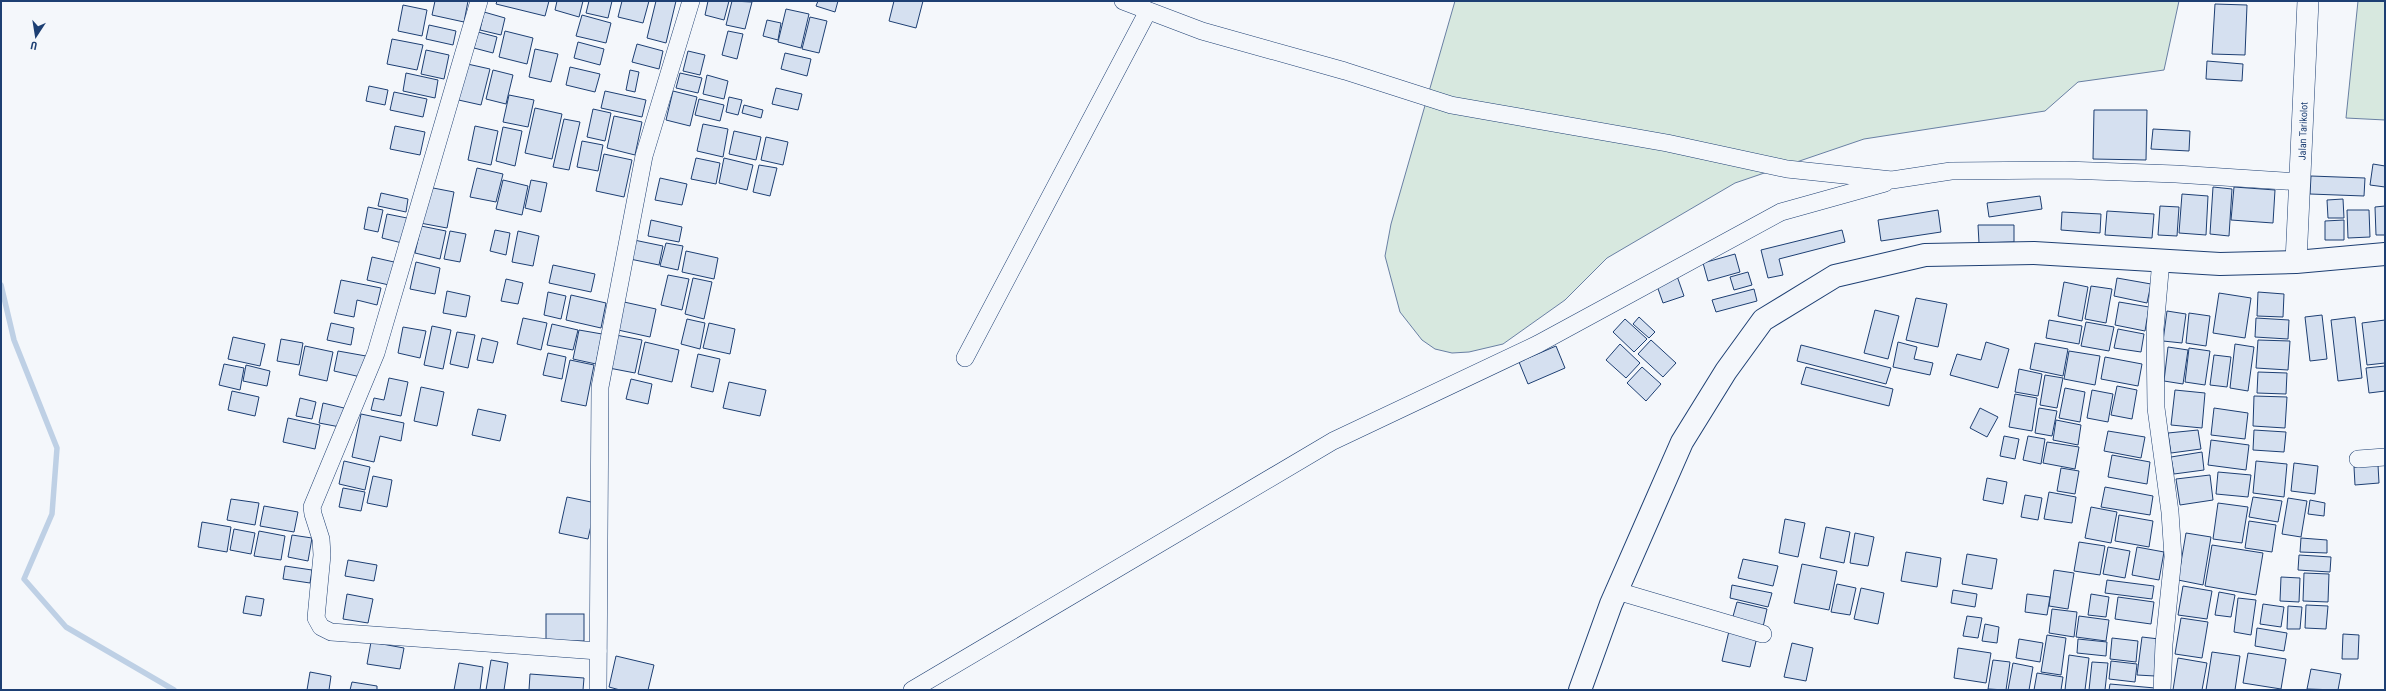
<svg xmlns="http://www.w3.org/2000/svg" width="2386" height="691" font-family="'Roboto Condensed',sans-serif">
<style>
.green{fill:#d7e8df;stroke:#687fa3}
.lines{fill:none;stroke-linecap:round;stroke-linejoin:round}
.stream{stroke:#bed0e5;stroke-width:5.5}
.building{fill:#d5e0f0;stroke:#1d3f73}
.minor-casing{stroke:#1d3f73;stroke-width:18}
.tertiary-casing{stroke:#1d3f73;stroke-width:22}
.trunk-casing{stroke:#1d3f73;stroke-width:24}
.minor{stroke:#f4f7fb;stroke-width:17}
.tertiary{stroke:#f4f7fb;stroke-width:21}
.trunk{stroke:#f4f7fb;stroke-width:22}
.labels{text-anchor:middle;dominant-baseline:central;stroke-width:3;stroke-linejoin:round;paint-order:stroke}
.street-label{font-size:10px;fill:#1d3f73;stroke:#f4f7fb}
</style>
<rect width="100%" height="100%" fill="#f4f7fb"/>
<g class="green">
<polygon points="1455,1 2179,1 2164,70 2078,82 2045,111 1864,139 1735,183 1607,258 1565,300 1503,344 1469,352 1452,353 1435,349 1422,340 1400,312 1385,256 1391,224"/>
<polygon points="2358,1 2385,1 2385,120 2346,118"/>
</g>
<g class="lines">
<polyline class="stream" points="1,285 14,340 57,448 52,514 24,579 66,627 174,690"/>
</g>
<g class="building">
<polygon points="435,1 468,1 464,22 432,15"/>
<polygon points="497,1 549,1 545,16 496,4"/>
<polygon points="557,1 583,1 579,17 555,10"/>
<polygon points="589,1 612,1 608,18 586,13"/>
<polygon points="622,1 649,1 643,23 618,17"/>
<polygon points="656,1 676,1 666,43 647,38"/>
<polygon points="708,1 729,1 724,20 705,15"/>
<polygon points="732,1 752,2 745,29 726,25"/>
<polygon points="818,1 838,1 835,12 816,6"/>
<polygon points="894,1 923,1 916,28 889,21"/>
<polygon points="2215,4 2247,5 2245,55 2212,54"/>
<polygon points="403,5 427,10 422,36 398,31"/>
<polygon points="786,9 809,14 801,48 778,42"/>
<polygon points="484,12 505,18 501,35 480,30"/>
<polygon points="582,15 611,23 606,43 576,36"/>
<polygon points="810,17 827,21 819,53 802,49"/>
<polygon points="767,20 781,23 778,40 763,36"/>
<polygon points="429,25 456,31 453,45 426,39"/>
<polygon points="505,31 533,38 527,64 499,57"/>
<polygon points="728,31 743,34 737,59 722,55"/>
<polygon points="478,32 497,37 493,53 474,48"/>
<polygon points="392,39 423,45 417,70 387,64"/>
<polygon points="578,42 604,49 600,65 574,58"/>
<polygon points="637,44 663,51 659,69 632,62"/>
<polygon points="535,49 558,54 551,82 529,77"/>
<polygon points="426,50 449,55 444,79 421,74"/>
<polygon points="688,51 705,55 700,75 683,71"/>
<polygon points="785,53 811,59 807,76 781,69"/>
<polygon points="2207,61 2243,64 2242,81 2206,79"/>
<polygon points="463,63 490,69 481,105 454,99"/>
<polygon points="570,67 600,74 595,92 566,85"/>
<polygon points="493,70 513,75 506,104 486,99"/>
<polygon points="630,70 639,72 635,92 626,90"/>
<polygon points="406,73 438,80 435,98 403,91"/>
<polygon points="680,73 702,78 698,93 676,88"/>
<polygon points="707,75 728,81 724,99 703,94"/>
<polygon points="369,86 388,90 385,105 366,101"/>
<polygon points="776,88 802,94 798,110 772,104"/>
<polygon points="605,91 646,100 642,117 601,108"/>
<polygon points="673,91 697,97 690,126 666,120"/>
<polygon points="394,92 427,99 423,117 390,110"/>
<polygon points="509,95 534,100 528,127 503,122"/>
<polygon points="729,97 742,100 738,115 726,112"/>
<polygon points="699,99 724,105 720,121 695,115"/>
<polygon points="744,105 763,110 761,118 742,113"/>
<polygon points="535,108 562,114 552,159 525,153"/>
<polygon points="593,109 611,113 605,141 587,137"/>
<polygon points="2094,110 2147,110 2146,160 2093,159"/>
<polygon points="614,116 642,122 635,155 607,148"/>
<polygon points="564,119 580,122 569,170 553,167"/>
<polygon points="703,124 728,129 723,157 697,151"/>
<polygon points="395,126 425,132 420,155 390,149"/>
<polygon points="475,126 498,131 491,165 468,160"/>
<polygon points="503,127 522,131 515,166 496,161"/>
<polygon points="2153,129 2190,131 2189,151 2151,149"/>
<polygon points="734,131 761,137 756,160 729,154"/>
<polygon points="766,137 788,142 783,165 761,160"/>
<polygon points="582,141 603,145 598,171 577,167"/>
<polygon points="604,154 632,160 624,197 596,191"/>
<polygon points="696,158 720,163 716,184 691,179"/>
<polygon points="724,158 753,165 747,190 719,183"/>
<polygon points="2373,164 2385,166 2385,187 2370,185"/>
<polygon points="759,165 777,168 770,196 753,192"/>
<polygon points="477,168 503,174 496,202 470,197"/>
<polygon points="2311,176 2365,178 2364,196 2310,194"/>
<polygon points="660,178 687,184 682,205 655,200"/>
<polygon points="503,180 528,186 522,215 496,209"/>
<polygon points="531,180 547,183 541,212 525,208"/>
<polygon points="428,187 454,192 447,228 420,223"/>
<polygon points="2213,187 2232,189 2229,236 2210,234"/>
<polygon points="2234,187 2275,190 2273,223 2231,220"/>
<polygon points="381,193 408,199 406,212 378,206"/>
<polygon points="2182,194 2208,196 2206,235 2179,233"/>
<polygon points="2040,196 2042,209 1989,217 1987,203"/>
<polygon points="2343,199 2344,218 2328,218 2327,200"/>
<polygon points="2160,206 2179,207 2177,236 2158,235"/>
<polygon points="2385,206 2385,235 2376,235 2375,207"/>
<polygon points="368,207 383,210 378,232 364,229"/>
<polygon points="1938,210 1941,232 1881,241 1878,220"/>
<polygon points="2347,210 2369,210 2370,237 2348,238"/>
<polygon points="2107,211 2154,214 2152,238 2105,235"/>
<polygon points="2062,212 2101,214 2100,233 2061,230"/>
<polygon points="387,214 407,218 402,243 382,238"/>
<polygon points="651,220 682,227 679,242 648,236"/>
<polygon points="2344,220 2344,240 2325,240 2325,221"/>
<polygon points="1978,225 2014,225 2014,242 1979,243"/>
<polygon points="421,226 446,231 440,259 415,253"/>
<polygon points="495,230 510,233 506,255 490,251"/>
<polygon points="1842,230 1845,242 1779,259 1783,275 1768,278 1761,250"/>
<polygon points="450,231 466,234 460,262 444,259"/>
<polygon points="518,231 539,236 533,266 512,262"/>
<polygon points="634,240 663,246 659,265 630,259"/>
<polygon points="666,243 683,246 678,270 660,266"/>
<polygon points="686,251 718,258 714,279 682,272"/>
<polygon points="1735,254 1740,272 1708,281 1703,263"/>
<polygon points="372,257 394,262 389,285 367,280"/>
<polygon points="416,262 440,268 435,294 410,289"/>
<polygon points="553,265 595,274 591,292 549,283"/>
<polygon points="1748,272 1752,285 1734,290 1730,277"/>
<polygon points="668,275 689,279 682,310 661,305"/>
<polygon points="1677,276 1684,296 1663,303 1656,283"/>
<polygon points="693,278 712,282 704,319 685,314"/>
<polygon points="2117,278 2151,284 2147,303 2114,296"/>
<polygon points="506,279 523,283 518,304 501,301"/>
<polygon points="341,280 381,288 377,305 357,300 354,317 334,313"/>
<polygon points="2064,282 2088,287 2082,321 2058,316"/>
<polygon points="2091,286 2112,289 2106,323 2085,319"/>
<polygon points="1754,289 1757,301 1716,312 1712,300"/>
<polygon points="447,291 470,296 466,317 443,313"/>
<polygon points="548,292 566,296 561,319 544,315"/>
<polygon points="2258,292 2284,294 2283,317 2257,316"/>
<polygon points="2219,293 2251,298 2245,338 2213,333"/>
<polygon points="571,295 606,303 601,328 566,320"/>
<polygon points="1916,298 1947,304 1938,347 1906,340"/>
<polygon points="624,302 656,309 650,337 618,330"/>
<polygon points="2119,302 2149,307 2145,331 2115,325"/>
<polygon points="1875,310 1899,316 1888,359 1864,353"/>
<polygon points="2167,311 2186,314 2182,343 2163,341"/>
<polygon points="2189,313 2210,316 2206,346 2186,343"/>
<polygon points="2322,315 2327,359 2310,361 2305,317"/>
<polygon points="1639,317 1655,332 1649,338 1633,324"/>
<polygon points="2355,317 2362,378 2338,381 2331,320"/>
<polygon points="523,318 547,323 541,350 517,344"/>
<polygon points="2256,318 2289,320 2288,339 2255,337"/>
<polygon points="687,319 705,323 700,349 681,344"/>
<polygon points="1625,319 1647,339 1634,352 1613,332"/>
<polygon points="2049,320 2082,326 2079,344 2046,338"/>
<polygon points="2385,320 2385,363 2367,365 2362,323"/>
<polygon points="2086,322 2114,327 2109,351 2081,346"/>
<polygon points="331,323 354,328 351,345 327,340"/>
<polygon points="709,323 735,329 730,354 703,348"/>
<polygon points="552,324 578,330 573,350 547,345"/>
<polygon points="432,326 451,330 443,369 424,365"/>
<polygon points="403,327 426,331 420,358 398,353"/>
<polygon points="2118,329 2144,334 2141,352 2114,348"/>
<polygon points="579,330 602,334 596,364 573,359"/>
<polygon points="457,332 475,335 468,368 450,364"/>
<polygon points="616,335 642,340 635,373 609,368"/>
<polygon points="233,337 265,344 260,366 228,359"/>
<polygon points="482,338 498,342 493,363 477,360"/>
<polygon points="281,339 303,343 299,365 277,361"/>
<polygon points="1651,340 1676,363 1663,377 1638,354"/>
<polygon points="2258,340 2290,341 2288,370 2256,368"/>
<polygon points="645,342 679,350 672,382 638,374"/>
<polygon points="1898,342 1917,347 1914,359 1933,363 1930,375 1893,367"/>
<polygon points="1986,342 2009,349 1998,388 1950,375 1957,354 1981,360"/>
<polygon points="2035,343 2068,349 2063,376 2030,369"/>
<polygon points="1620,344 1640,363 1626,378 1606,360"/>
<polygon points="2235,344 2254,347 2248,391 2230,388"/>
<polygon points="1801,345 1891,368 1886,384 1797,361"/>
<polygon points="305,346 333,352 327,381 299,375"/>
<polygon points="1556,346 1565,368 1528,384 1519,362"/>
<polygon points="2168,347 2188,350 2183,384 2164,381"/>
<polygon points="2189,348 2210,351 2205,385 2185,382"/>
<polygon points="338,351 366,356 361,377 334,371"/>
<polygon points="2069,351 2100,356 2095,385 2064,379"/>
<polygon points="548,353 566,357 562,379 543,375"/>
<polygon points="698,354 720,359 713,392 691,387"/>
<polygon points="2214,355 2231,357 2227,387 2210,385"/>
<polygon points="2105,357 2142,364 2138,386 2101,379"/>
<polygon points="570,360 594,365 586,406 561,401"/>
<polygon points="224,364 244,368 240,390 219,385"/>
<polygon points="246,365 270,371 267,386 243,381"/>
<polygon points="2385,366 2385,391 2369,393 2366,368"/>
<polygon points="1642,367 1661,384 1646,401 1627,383"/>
<polygon points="1806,367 1893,389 1889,406 1801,384"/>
<polygon points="2019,369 2042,374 2038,396 2015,392"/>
<polygon points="2258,372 2287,373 2286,394 2257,393"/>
<polygon points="2045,375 2063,378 2057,408 2040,405"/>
<polygon points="389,378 408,382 401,416 371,410 374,398 384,400"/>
<polygon points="631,379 652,384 648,404 626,399"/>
<polygon points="729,382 766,390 760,416 723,408"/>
<polygon points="2117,386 2137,390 2132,419 2111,415"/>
<polygon points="421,387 444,392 437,426 414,421"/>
<polygon points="2065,388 2085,392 2080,422 2059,418"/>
<polygon points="2092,390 2113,394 2108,422 2087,418"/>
<polygon points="2175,390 2205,393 2202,428 2171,425"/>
<polygon points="232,391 259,397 255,416 228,410"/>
<polygon points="2015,394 2037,398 2032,431 2009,427"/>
<polygon points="2254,396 2287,397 2285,428 2253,426"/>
<polygon points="300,398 316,402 312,419 296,416"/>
<polygon points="323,403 344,408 340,427 319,423"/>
<polygon points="1980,408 1998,417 1987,437 1970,428"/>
<polygon points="2039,408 2057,411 2052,436 2035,433"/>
<polygon points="2214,408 2248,413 2245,439 2211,435"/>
<polygon points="478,409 506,415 500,441 472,435"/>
<polygon points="361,414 404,423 401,441 380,436 374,462 352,457"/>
<polygon points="288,418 320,425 315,449 283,442"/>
<polygon points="2056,420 2081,425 2078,445 2053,440"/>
<polygon points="2198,430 2201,449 2171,453 2168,433"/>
<polygon points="2254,430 2286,432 2284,452 2253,450"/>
<polygon points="2108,431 2145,437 2141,458 2104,451"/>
<polygon points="2004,436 2019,439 2015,459 2000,456"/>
<polygon points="2028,436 2045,439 2041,464 2023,460"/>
<polygon points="2211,440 2249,445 2246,470 2208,465"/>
<polygon points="2047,442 2079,447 2075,469 2043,463"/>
<polygon points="2202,452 2204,470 2174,474 2171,457"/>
<polygon points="2112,455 2150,462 2147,484 2108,477"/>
<polygon points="344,461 370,467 365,490 339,484"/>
<polygon points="2256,461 2287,464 2284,497 2253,493"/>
<polygon points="2294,463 2318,466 2315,494 2291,491"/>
<polygon points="2378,465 2379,483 2355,485 2354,467"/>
<polygon points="2061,468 2079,471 2075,494 2057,491"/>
<polygon points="2218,472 2251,475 2248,497 2216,494"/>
<polygon points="2210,475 2213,500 2180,505 2176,479"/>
<polygon points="373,476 392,480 387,507 367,503"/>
<polygon points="1987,478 2007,482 2003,504 1983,500"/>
<polygon points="2105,487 2153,496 2150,515 2101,507"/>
<polygon points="343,488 365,492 361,511 339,507"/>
<polygon points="2049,492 2076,497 2072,523 2044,519"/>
<polygon points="2025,495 2042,498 2038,520 2021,517"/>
<polygon points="567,497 596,503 588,539 559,533"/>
<polygon points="2253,497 2282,501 2278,522 2249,517"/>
<polygon points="2288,498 2307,501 2301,537 2282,534"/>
<polygon points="231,499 259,503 255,525 227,520"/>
<polygon points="2310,500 2325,503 2324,516 2308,514"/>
<polygon points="2218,503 2248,507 2242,543 2213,539"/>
<polygon points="264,506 298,512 294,532 260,526"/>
<polygon points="2091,507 2117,512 2111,543 2085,538"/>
<polygon points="2119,515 2153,521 2149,547 2115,541"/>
<polygon points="1785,519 1805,523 1798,557 1779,553"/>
<polygon points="2249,521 2276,525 2272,552 2245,548"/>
<polygon points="202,522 231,527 227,552 198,547"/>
<polygon points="1826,527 1850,532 1844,563 1820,558"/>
<polygon points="234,529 255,533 251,554 230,550"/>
<polygon points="259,531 285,536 281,560 254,556"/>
<polygon points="1855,533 1874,537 1868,566 1850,563"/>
<polygon points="2186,533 2211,537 2203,585 2178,580"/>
<polygon points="292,535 312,538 308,561 288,557"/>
<polygon points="2301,538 2327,540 2327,553 2300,552"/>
<polygon points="2079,542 2105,546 2100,575 2074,571"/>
<polygon points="2212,545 2263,553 2256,595 2205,586"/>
<polygon points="2108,547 2130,551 2125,578 2103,574"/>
<polygon points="2137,547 2164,552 2159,580 2132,575"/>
<polygon points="1906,552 1941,558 1937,587 1901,581"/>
<polygon points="1967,554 1997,559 1992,589 1962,584"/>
<polygon points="2299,555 2331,557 2330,572 2298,570"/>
<polygon points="1743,559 1778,566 1773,586 1738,578"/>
<polygon points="348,560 377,565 374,581 345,576"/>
<polygon points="1802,564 1837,571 1829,610 1794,603"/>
<polygon points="285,566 312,570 310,583 283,579"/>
<polygon points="2054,570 2074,573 2068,609 2049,606"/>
<polygon points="2304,573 2329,574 2328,602 2303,601"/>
<polygon points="2281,577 2300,578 2299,602 2280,601"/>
<polygon points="2107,580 2154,586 2152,599 2105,593"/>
<polygon points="1837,584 1856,588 1850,615 1831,612"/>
<polygon points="1732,585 1772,593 1768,607 1730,598"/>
<polygon points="2183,586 2212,591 2207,619 2178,615"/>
<polygon points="1861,588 1884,593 1878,624 1854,619"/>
<polygon points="1953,590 1977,594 1975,607 1951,603"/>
<polygon points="2219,592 2235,595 2231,617 2215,615"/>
<polygon points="347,594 373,599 368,623 343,619"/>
<polygon points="2027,594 2050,597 2047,615 2025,612"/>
<polygon points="2091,594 2109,597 2106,617 2088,615"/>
<polygon points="246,596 264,599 261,616 243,613"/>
<polygon points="2118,597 2154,602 2151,624 2115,619"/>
<polygon points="2238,598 2256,600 2251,635 2234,632"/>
<polygon points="1737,602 1767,609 1763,627 1732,620"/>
<polygon points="2263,604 2284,607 2281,627 2260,624"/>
<polygon points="2306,605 2328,606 2326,629 2305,628"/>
<polygon points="2288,606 2302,607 2300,629 2287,629"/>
<polygon points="2052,609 2077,612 2074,637 2049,633"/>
<rect x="546" y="614" width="38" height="27"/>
<polygon points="1967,616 1982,618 1978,638 1963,636"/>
<polygon points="2079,616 2109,620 2106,641 2076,637"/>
<polygon points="2181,618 2208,622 2202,658 2175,654"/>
<polygon points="1985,624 1999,627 1997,643 1982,641"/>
<polygon points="2257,628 2287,633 2284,651 2255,646"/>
<polygon points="1729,631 1757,637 1750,667 1722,661"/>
<polygon points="2343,634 2359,635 2358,659 2342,659"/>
<polygon points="2047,635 2066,638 2061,675 2041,672"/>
<polygon points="2142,637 2159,639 2155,676 2137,675"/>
<polygon points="2112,638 2138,641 2136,662 2110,659"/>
<polygon points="2019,639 2043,643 2040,662 2016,658"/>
<polygon points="2078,639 2107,642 2106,656 2077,653"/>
<polygon points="371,642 404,648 400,669 367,664"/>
<polygon points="1792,643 1813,648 1806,681 1784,677"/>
<polygon points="1958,648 1991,653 1986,683 1954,678"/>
<polygon points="2212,652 2240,656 2235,690 2206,690"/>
<polygon points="2248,653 2286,659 2281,689 2243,683"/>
<polygon points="2069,655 2089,658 2085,690 2065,690"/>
<polygon points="616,656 654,665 648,690 620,690 609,687"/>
<polygon points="2178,658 2207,663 2202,690 2173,690"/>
<polygon points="491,660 508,663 504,690 486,690"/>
<polygon points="1993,660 2010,662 2006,690 1988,689"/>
<polygon points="2111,661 2137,664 2135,682 2109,679"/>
<polygon points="2092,662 2108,663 2105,690 2089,690"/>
<polygon points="459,663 483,667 480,690 454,690"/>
<polygon points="2013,663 2033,667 2029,690 2008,690"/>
<polygon points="2311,669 2341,674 2338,690 2307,689"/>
<polygon points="310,672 331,676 329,690 307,690"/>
<polygon points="2037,673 2063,677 2061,690 2034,690"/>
<polygon points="530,674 584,678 583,690 529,690"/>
<polygon points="352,682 377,686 377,690 350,690"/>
<polygon points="2110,684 2155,688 2155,690 2109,690"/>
</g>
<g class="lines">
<defs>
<g id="minor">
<polyline points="479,1 376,353 312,507 313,514 321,539 322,555 316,618 321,627 331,632 598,651"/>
<polyline points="1123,1 1202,31 1345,71 1451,105 1667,143 1787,169 1892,180 1951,171 2065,170 2176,174 2301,182"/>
<polyline points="2161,260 2155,329 2156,408 2170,512 2173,557 2164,644 2162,690"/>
<polyline points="965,358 1148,11"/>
<polyline points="2358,459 2385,457"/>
<polyline points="1617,591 1763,634"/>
<polyline points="598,690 600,387 644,156 691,1"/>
<polyline points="912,690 1333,441 1538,344 1781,212 1885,183"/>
</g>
<polyline id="tertiary" points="2296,262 2308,1"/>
<polyline id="trunk" points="1580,690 1611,604 1682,442 1726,371 1763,320 1835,276 1925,255 2034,253 2220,264 2296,262 2385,254"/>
</defs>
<use href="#minor" class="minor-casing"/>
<use href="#tertiary" class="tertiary-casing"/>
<use href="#trunk" class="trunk-casing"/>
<use href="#minor" class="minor"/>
<use href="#tertiary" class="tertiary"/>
<use href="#trunk" class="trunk"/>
</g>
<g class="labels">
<g class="street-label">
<text transform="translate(2303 131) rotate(-88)">Jalan Tarikolot</text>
</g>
</g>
<rect width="2386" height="691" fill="none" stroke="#1d3f73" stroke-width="4"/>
<g transform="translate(36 36) rotate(192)" stroke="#f4f7fb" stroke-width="3" paint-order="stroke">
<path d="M0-3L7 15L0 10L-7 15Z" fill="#1d3f73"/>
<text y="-6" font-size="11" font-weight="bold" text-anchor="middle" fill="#1d3f73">U</text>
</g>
</svg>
